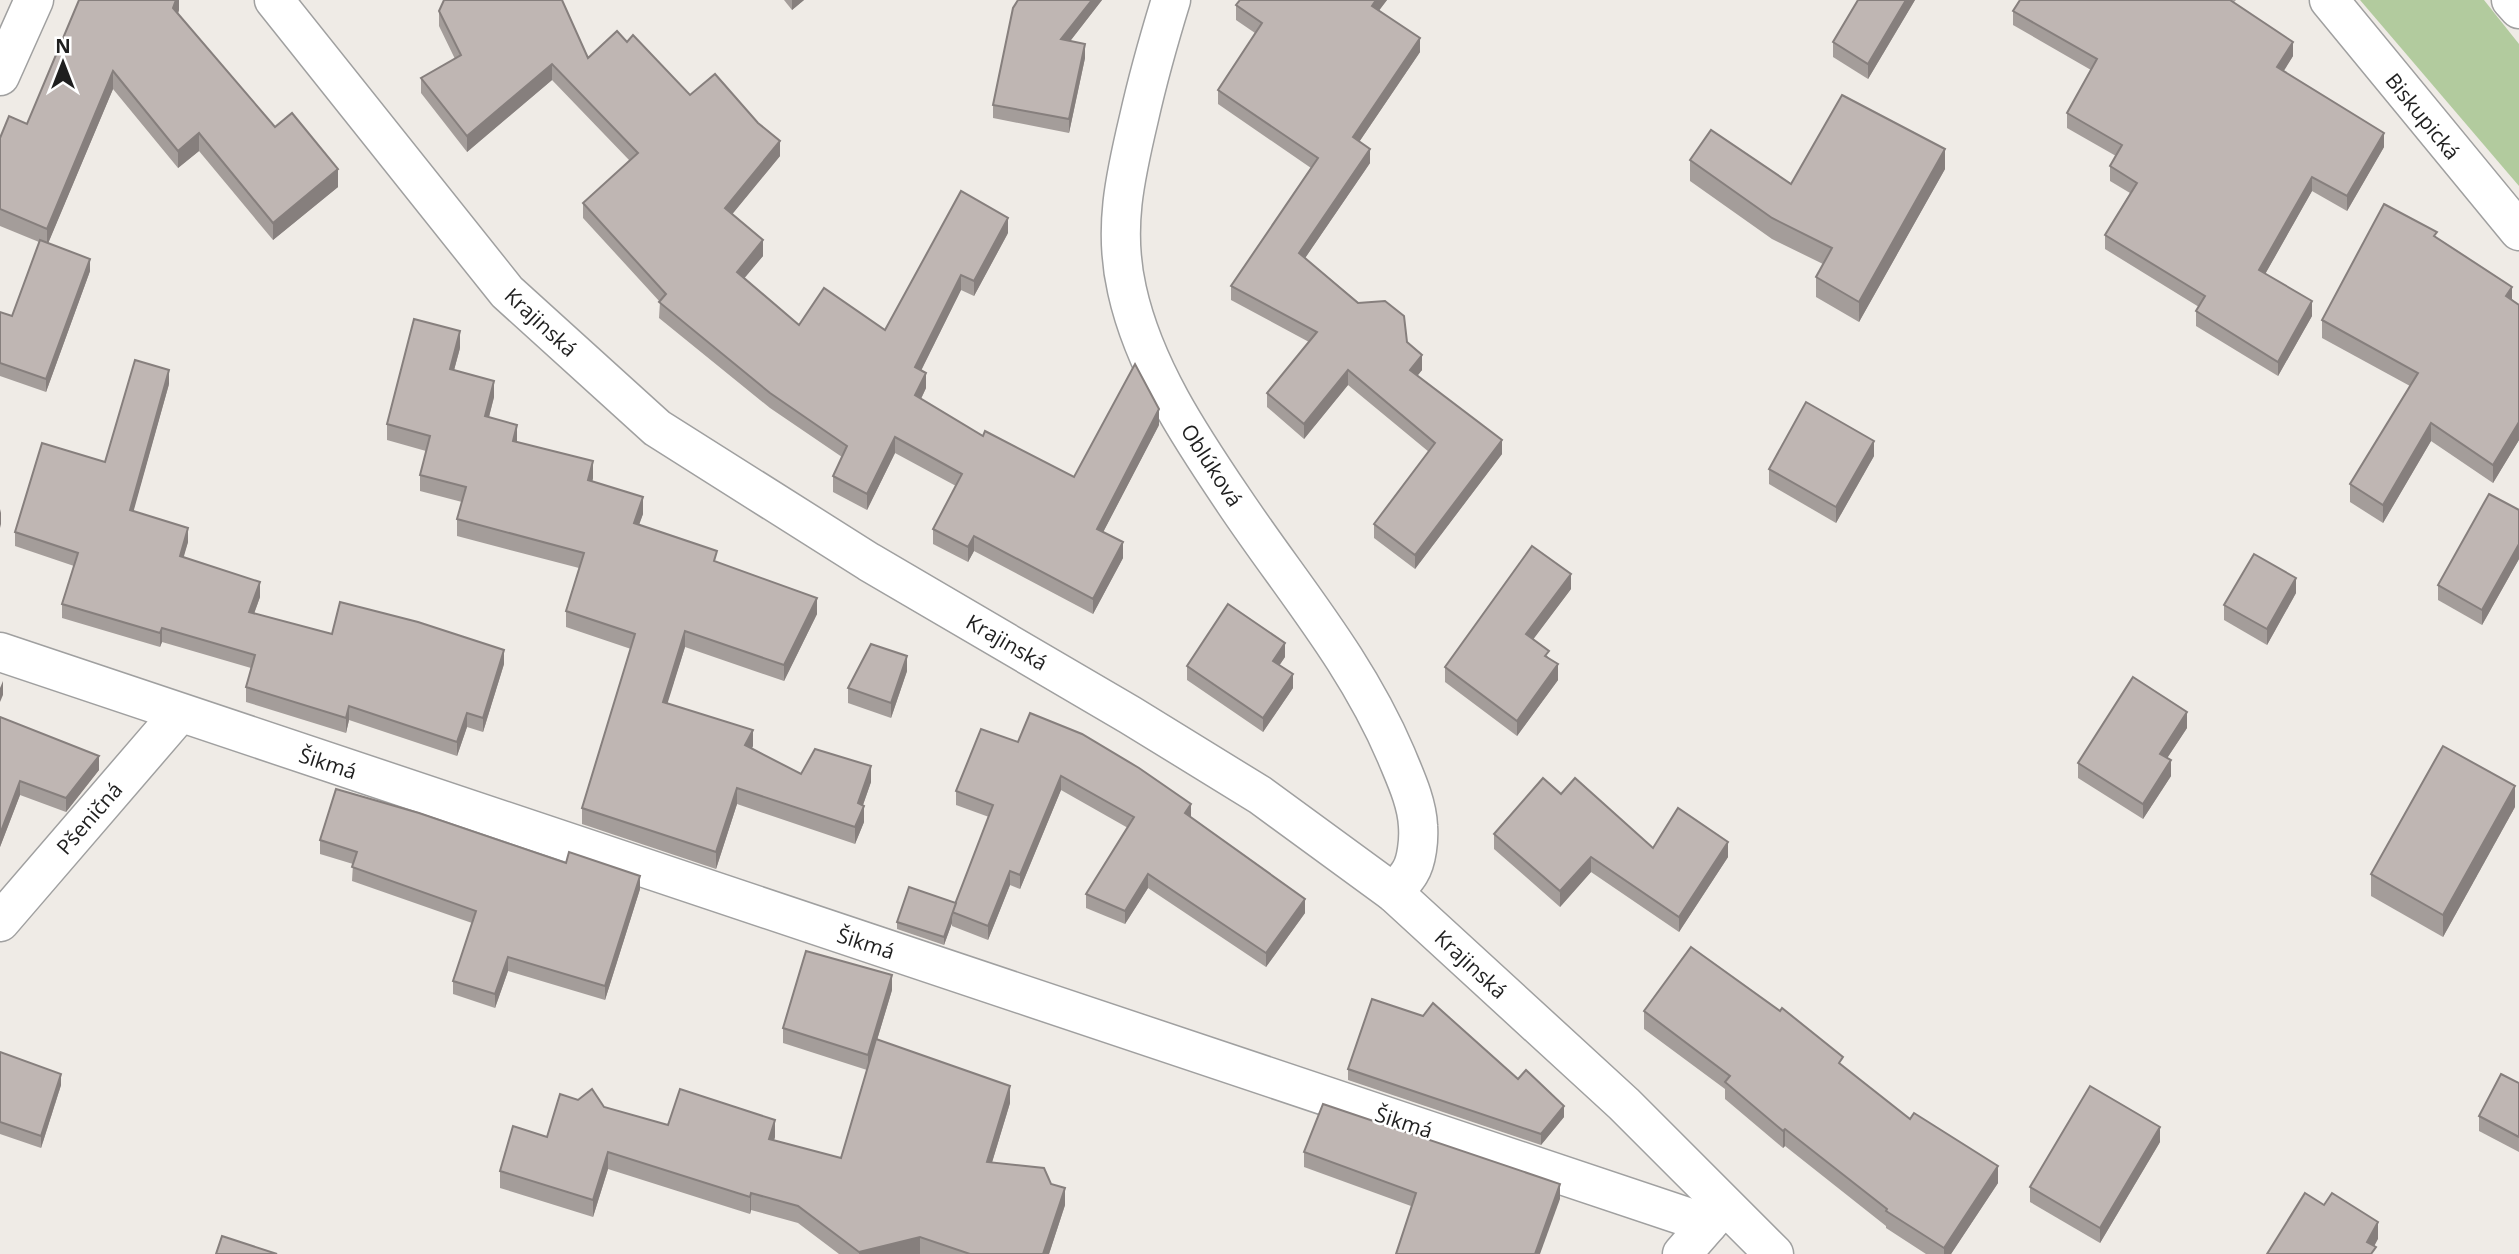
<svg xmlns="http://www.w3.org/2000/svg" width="2519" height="1254" font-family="'Open Sans',sans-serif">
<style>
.forest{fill:#b2cb9e}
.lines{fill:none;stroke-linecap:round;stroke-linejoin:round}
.minor-casing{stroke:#a0a0a0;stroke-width:41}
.minor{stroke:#fff;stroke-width:38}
.wall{fill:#a49d9a}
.shaded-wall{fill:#867f7d}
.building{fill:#bfb6b3;stroke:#867f7d;stroke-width:2}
.labels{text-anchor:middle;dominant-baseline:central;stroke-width:5;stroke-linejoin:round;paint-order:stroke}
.street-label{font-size:21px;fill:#1f1f1f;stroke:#fff}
</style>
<rect width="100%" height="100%" fill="#efebe6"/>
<polygon class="forest" points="2360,0 2484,0 2519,44 2519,186"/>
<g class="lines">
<defs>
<g id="minor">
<polyline points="274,0 507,292 657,428 869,562 1130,715 1260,795 1394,893 1624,1104 1774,1254"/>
<path d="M 1171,0 C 1159,39 1148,78 1139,118 C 1125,177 1113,229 1127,290 C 1144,367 1190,436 1234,501 C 1291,586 1355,659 1396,755 C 1405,777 1417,802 1418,826 C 1419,839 1417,861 1410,872 C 1406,879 1399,886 1394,893"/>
<polyline points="2329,0 2519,231"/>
<polyline points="2511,0 2519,9"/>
<polyline points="0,76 34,0"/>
<polyline points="0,652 1708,1224"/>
<polyline points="0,922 179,714"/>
<polyline points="1682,1254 1722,1208"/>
</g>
</defs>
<use href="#minor" class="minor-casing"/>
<use href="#minor" class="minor"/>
</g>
<g class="wall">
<polygon points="179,0 179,10 178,14 275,127 338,187 273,240 199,151 178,168 113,89 48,243 90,271 46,392 0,376 0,312 12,316 39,242 0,226 0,138 27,124"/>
<polygon points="784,0 804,0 792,10"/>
<polygon points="1018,0 1102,0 1070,41 1085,58 1069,133 993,118 993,105"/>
<polygon points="1240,0 1387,0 1379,10 1420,52 1359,142 1370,163 1305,258 1407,342 1422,370 1417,376 1502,454 1415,569 1374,538 1374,524 1429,452 1348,385 1304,439 1267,407 1267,393 1309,342 1231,300 1231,286 1311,168 1218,104 1218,90 1255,33 1236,20 1236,5"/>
<polygon points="1858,0 1915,0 1868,79 1833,57 1833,42"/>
<polygon points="2236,0 2234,2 2293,56 2283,71 2384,147 2347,211 2312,191 2265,274 2312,316 2278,376 2196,326 2196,311 2199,307 2105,249 2105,235 2130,193 2110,181 2110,166 2116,156 2067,128 2067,113 2091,70 2013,25 2013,11"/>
<polygon points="439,11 588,58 627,42 690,95 780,156 732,214 763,256 744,278 799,325 885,330 1008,233 974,296 961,290 921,370 926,388 921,399 983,436 1074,477 1159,425 1103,532 1123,558 1093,614 974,551 968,562 933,544 933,529 956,486 895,453 867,510 833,492 833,476 842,457 770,408 659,318 660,302 583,218 583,203 630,161 552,80 467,152 421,93 421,78 455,59 439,26"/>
<polygon points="1690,160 1791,184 1945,169 1859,322 1816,297 1816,277 1823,264 1772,239 1690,181"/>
<polygon points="2437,238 2519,305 2519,440 2493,483 2431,441 2383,523 2350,502 2350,484 2410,386 2322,338 2322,320"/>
<polygon points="460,348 454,370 494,397 489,417 517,442 593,478 592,482 643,514 639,524 717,562 817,614 784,681 685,647 667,703 753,746 751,749 801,774 871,782 863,805 864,822 855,844 737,804 716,869 582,824 582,808 631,649 566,627 566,611 579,568 457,536 457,519 462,502 420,491 420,475 426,451 387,440 387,424"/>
<polygon points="169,384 133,511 188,542 183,557 260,597 254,614 332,634 504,664 483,732 467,727 457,756 349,720 346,733 246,702 246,687 251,668 162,642 160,647 62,618 62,604 74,566 15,546 15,532 105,462"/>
<polygon points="1874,456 1836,523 1769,484 1769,469"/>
<polygon points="2519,510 2519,559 2482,625 2438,600 2438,585"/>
<polygon points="1571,589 1533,639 1549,658 1558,680 1517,736 1445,682 1445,667"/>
<polygon points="2296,593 2267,645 2224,620 2224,605"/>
<polygon points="1285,657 1279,665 1293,688 1263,732 1187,680 1187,666"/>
<polygon points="907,671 891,718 848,703 848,688"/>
<polygon points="0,717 99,770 66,812 20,795 0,847"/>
<polygon points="2187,728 2167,758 2171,776 2143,819 2078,778 2078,763"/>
<polygon points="981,729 1191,818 1305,913 1266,967 1148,888 1125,924 1086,908 1086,894 1128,828 1061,790 1020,889 1010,885 988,940 952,926 952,923 944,945 897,929 897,922 956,903 989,817 956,805 956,791"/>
<polygon points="1561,794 1653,848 1728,857 1679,932 1591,872 1560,907 1494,849 1494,834"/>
<polygon points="2515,807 2443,937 2371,896 2371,874"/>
<polygon points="320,840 640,889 605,1000 508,971 495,1008 453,994 453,981 472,923 352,881 353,864 320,854"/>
<polygon points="892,990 877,1040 1010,1103 992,1162 1051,1184 1065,1205 1049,1254 839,1254 798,1223 751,1210 750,1214 608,1169 593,1217 500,1188 500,1171 547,1137 604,1107 668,1125 775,1137 774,1140 841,1158 867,1070 783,1043 783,1028"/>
<polygon points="1644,1011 1843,1066 1910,1119 1998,1183 1951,1254 1926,1254 1886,1228 1886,1226 1785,1146 1783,1148 1725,1099 1725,1089 1644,1029"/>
<polygon points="0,1052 61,1085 41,1148 0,1134"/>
<polygon points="1348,1069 1518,1079 1564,1117 1541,1145 1348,1080"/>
<polygon points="2519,1083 2519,1152 2479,1131 2479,1116"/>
<polygon points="2160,1142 2100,1243 2030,1202 2030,1187"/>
<polygon points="1304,1152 1560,1199 1411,1206 1304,1167"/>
</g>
<g class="shaded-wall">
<polygon points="176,0 179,0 179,10 173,26 173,8"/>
<polygon points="792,0 804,0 792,10"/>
<polygon points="1092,0 1102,0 1061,53 1061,39"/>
<polygon points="1376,0 1387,0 1372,20 1372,6"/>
<polygon points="1906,0 1915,0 1868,79 1868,64"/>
<polygon points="1420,38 1420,52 1353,151 1353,137"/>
<polygon points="2293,42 2293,56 2277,82 2277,67"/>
<polygon points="1085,44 1085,58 1069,133 1069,119"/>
<polygon points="552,64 552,80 467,152 467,136"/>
<polygon points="113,71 113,89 47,246 47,229"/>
<polygon points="199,133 199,151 178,168 178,151"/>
<polygon points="2384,133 2384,147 2347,211 2347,196"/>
<polygon points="780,141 780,156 725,223 725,208"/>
<polygon points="1370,149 1370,163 1299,267 1299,253"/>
<polygon points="1945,149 1945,169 1859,322 1859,302"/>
<polygon points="338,169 338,187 273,240 273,223"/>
<polygon points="2312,177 2312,191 2259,285 2259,270"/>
<polygon points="1008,218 1008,233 974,296 974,281"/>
<polygon points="763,240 763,256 737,287 737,272"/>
<polygon points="90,259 90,271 46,392 46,379"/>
<polygon points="961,275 961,290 915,383 915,367"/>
<polygon points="2512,287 2512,304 2506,296"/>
<polygon points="2312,301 2312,316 2278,376 2278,362"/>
<polygon points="460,331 460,348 450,385 450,369"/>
<polygon points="1422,355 1422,370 1410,385 1410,370"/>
<polygon points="169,370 169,384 130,524 130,510"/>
<polygon points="1348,370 1348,385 1304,439 1304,424"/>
<polygon points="926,373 926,388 915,411 915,395"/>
<polygon points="494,381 494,397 485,432 485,416"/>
<polygon points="1159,409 1159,425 1097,544 1097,529"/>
<polygon points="2519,422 2519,440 2493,483 2493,465"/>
<polygon points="2431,423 2431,441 2383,523 2383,505"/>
<polygon points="517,425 517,441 513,457 513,441"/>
<polygon points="895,437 895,453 867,510 867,494"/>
<polygon points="1502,440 1502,454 1415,569 1415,555"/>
<polygon points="1874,441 1874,456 1836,523 1836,507"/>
<polygon points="593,461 593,478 588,497 588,480"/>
<polygon points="643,497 643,514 634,539 634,523"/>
<polygon points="1,509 1,524 0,528 0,513"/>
<polygon points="188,528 188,542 180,570 180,556"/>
<polygon points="974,536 974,551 968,562 968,547"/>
<polygon points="1123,542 1123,558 1093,614 1093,599"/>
<polygon points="2519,544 2519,559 2482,625 2482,610"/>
<polygon points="1571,574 1571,589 1526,649 1526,634"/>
<polygon points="2296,578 2296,593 2267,645 2267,629"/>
<polygon points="260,582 260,597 249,627 249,612"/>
<polygon points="817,598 817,614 784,681 784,665"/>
<polygon points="162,628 162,642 160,647 160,633"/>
<polygon points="685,631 685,647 663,718 663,702"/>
<polygon points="1285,643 1285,657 1273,675 1273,661"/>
<polygon points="504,650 504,664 483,732 483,718"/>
<polygon points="907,656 907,671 891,718 891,703"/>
<polygon points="1558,664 1558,680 1517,736 1517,721"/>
<polygon points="1293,674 1293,688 1263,732 1263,718"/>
<polygon points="3,681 3,695 0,702 0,688"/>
<polygon points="349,706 349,720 346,733 346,718"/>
<polygon points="2187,712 2187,728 2160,769 2160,754"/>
<polygon points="467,713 467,727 457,756 457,742"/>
<polygon points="753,730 753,746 745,762 745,745"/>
<polygon points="99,756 99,770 66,812 66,798"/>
<polygon points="2171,760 2171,776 2143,819 2143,804"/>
<polygon points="871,766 871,782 858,819 864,806 864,822 855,844 855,827 858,803"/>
<polygon points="1061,776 1061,790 1020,889 1020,875"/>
<polygon points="20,781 20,795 0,847 0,834"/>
<polygon points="2515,786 2515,807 2443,937 2443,915"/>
<polygon points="737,788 737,804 716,869 716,852"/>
<polygon points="1191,804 1191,818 1185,813"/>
<polygon points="1728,842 1728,857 1679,932 1679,917"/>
<polygon points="1591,857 1591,872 1560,907 1560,891"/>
<polygon points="1010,871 1010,885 988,940 988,926"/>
<polygon points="1148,874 1148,888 1125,924 1125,911"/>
<polygon points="640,876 640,889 605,1000 605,986"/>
<polygon points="1305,899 1305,913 1266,967 1266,953"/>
<polygon points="952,915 952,923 944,945 944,937"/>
<polygon points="508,957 508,971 495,1008 495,994"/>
<polygon points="892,975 892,990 868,1070 868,1055"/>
<polygon points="61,1074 61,1085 41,1148 41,1136"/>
<polygon points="1010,1086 1010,1103 987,1179 987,1162"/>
<polygon points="1564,1106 1564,1117 1541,1145 1541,1134"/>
<polygon points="775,1120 775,1137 769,1155 769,1139"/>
<polygon points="2160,1127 2160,1142 2100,1243 2100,1228"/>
<polygon points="1785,1129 1785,1146 1783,1148 1783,1131"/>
<polygon points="608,1152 608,1169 593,1217 593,1200"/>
<polygon points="1998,1166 1998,1183 1951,1254 1944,1254 1944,1248"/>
<polygon points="1560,1184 1560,1199 1540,1254 1535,1254"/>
<polygon points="1065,1188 1065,1205 1049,1254 1043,1254"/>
<polygon points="751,1193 751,1210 750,1214 750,1197"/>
<polygon points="2378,1222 2378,1239 2370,1254 2367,1242"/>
<polygon points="920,1237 920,1254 859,1254 859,1252"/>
</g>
<g class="building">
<polygon points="79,0 176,0 173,8 275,127 292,113 338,169 273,223 199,133 178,151 113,71 47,229 0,209 0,138 9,116 27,124"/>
<polygon points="444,0 562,0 588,58 617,31 627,42 633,35 690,95 715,74 758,123 780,141 725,208 763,240 737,272 799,325 824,288 885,330 961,191 1008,218 974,281 961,275 915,367 926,373 915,395 983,436 985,431 1074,477 1135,364 1159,409 1097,529 1123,542 1093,599 974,536 968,547 933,529 962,474 895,437 867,494 833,476 847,446 770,393 659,302 666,294 583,203 638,153 552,64 467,136 421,78 461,55 439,11"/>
<polygon points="1018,0 1092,0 1061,39 1085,44 1069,119 993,105 1013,8"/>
<polygon points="1240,0 1376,0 1372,6 1420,38 1353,137 1370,149 1299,253 1358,303 1385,301 1404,316 1407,342 1422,355 1410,370 1502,440 1415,555 1374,524 1435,443 1348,370 1304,424 1267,393 1317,332 1231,286 1318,158 1218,90 1262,23 1236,5"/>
<polygon points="1858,0 1906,0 1868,64 1833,42"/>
<polygon points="2020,0 2230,0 2293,42 2277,67 2384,133 2347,196 2312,177 2259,270 2312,301 2278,362 2196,311 2205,296 2105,235 2137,183 2110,166 2122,145 2067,113 2097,59 2013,11"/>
<polygon points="1842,95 1945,149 1859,302 1816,277 1832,248 1772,218 1690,160 1711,130 1791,184"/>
<polygon points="2384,204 2437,232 2434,236 2512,287 2506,296 2519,305 2519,422 2493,465 2431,423 2383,505 2350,484 2418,373 2322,320"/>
<polygon points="40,240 90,259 46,379 0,363 0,312 12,316"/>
<polygon points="414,319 460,331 450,369 494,381 485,416 517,425 513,441 593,461 588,480 643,497 634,523 717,551 714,561 817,598 784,665 685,631 663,702 753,730 745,745 801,774 815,749 871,766 858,803 864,806 855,827 737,788 716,852 582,808 635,634 566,611 584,553 457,519 466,487 420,475 430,436 387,424"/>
<polygon points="135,360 169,370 130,510 188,528 180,556 260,582 249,612 332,634 340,602 418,622 504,650 483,718 467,713 457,742 349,706 346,718 246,687 255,655 162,628 160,633 62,604 78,553 15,532 42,443 105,462"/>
<polygon points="1806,402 1874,441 1836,507 1769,469"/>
<polygon points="2489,494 2519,510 2519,544 2482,610 2438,585"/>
<polygon points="1532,546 1571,574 1526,634 1549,651 1545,656 1558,664 1517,721 1445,667"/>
<polygon points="2254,554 2296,578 2267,629 2224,605"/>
<polygon points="1228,604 1285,643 1273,661 1293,674 1263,718 1187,666"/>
<polygon points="871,644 907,656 891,703 848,688"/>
<polygon points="2133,677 2187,712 2160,754 2171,760 2143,804 2078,763"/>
<polygon points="1030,713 1082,734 1139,768 1191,804 1185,813 1305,899 1266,953 1148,874 1125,911 1086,894 1134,817 1061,776 1020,875 1010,871 988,926 952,912 993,805 956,791 981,729 1018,742"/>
<polygon points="0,717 99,756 66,798 20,781 0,834"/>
<polygon points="2443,746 2515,786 2443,915 2371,874"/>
<polygon points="1543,778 1561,794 1575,778 1653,848 1678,808 1728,842 1679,917 1591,857 1560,891 1494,834"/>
<polygon points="336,789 419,813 566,863 569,852 640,876 605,986 508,957 495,994 453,981 476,911 352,867 357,852 320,840"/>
<polygon points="909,887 956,903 944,937 897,922"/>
<polygon points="1691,947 1780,1011 1782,1008 1843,1057 1839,1063 1910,1119 1914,1113 1998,1166 1944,1248 1886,1211 1887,1209 1785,1129 1783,1131 1725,1082 1730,1076 1644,1011"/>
<polygon points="806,951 892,975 868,1055 783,1028"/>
<polygon points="1372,999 1423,1016 1433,1003 1518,1079 1526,1070 1564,1106 1541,1134 1348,1069"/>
<polygon points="876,1039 1010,1086 987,1162 1044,1168 1051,1184 1065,1188 1043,1254 970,1254 920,1237 859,1252 798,1206 751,1193 750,1197 608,1152 593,1200 500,1171 513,1126 547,1137 560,1094 578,1100 592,1089 604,1107 668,1125 680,1089 775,1120 769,1139 841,1158"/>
<polygon points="0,1052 61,1074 41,1136 0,1122"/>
<polygon points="2501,1074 2519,1083 2519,1137 2479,1116"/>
<polygon points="2090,1086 2160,1127 2100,1228 2030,1187"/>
<polygon points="1323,1104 1560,1184 1535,1254 1396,1254 1416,1193 1304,1152"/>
<polygon points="2305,1193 2324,1205 2332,1193 2378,1222 2367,1242 2376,1247 2371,1254 2267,1254"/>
<polygon points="222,1236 277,1254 216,1254"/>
</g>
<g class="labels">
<g class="street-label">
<text transform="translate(2423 116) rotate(51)">Biskupická</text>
<text transform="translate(541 322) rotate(43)">Krajinská</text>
<text transform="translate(1212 465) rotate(57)">Oblúková</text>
<text transform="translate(1007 642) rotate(30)">Krajinská</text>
<text transform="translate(328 763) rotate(18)">Šikmá</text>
<text transform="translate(89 818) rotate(-49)">Pšeničná</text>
<text transform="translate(866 943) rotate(18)">Šikmá</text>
<text transform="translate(1471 964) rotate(43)">Krajinská</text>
<text transform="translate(1404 1122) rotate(18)">Šikmá</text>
</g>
</g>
<g transform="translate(63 63)" stroke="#ffffff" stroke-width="5" paint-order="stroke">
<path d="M0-5L12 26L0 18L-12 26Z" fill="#1f1f1f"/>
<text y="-10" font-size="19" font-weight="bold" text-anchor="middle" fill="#1f1f1f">N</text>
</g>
</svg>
